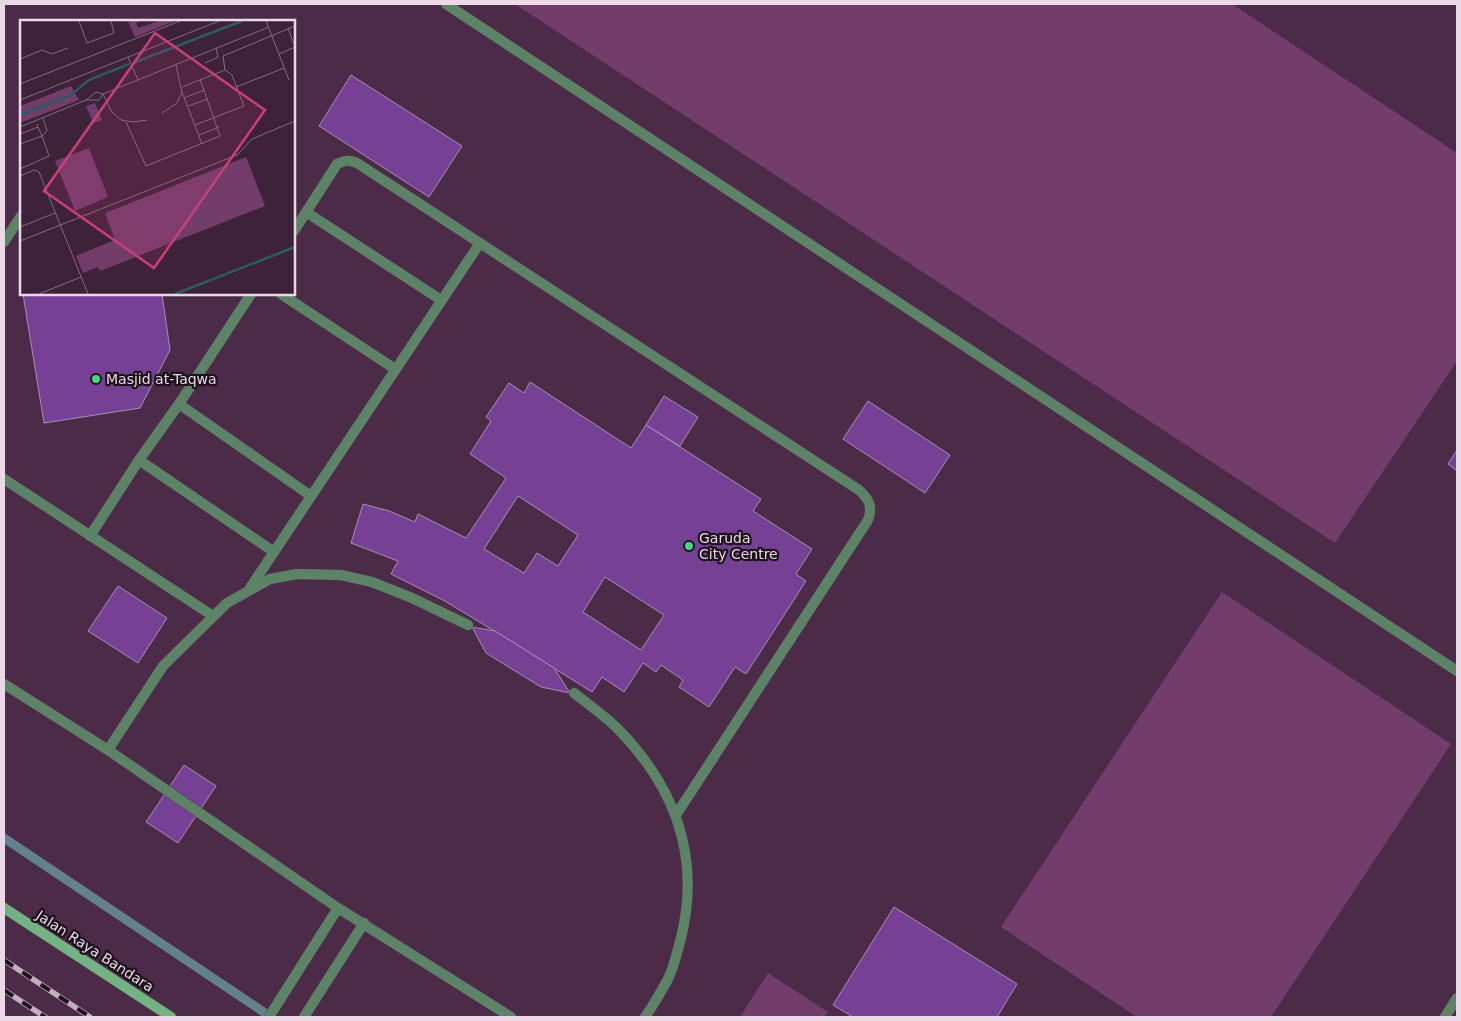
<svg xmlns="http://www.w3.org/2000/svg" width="1461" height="1021" font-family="'DejaVu Sans',sans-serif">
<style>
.built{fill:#4b2b47;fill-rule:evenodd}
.green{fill:#723d6b}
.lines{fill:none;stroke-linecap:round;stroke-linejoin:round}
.stream{stroke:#63818c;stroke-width:9}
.building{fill:#764195;stroke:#a590b4;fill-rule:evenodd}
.lane-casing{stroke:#5a3f56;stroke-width:11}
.secondary-casing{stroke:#5a3f56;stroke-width:11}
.lane{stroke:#5c8365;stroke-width:10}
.secondary{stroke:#73b383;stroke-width:10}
.rail-casing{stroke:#c3afc0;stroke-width:5.5}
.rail{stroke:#1d111b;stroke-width:4;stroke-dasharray:11;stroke-linecap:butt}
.poi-dot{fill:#45d77a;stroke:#1d111b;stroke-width:2}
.labels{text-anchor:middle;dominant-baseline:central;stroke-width:4.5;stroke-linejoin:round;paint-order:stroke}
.poi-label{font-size:14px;fill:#ebd9e8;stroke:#1d111b;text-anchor:start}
.street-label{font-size:14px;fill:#ebd9e8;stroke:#1d111b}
.inset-river{fill:none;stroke:#295b65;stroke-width:2.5}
.inset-road{fill:none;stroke:#836b80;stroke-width:1}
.view{fill:#ca3f77;fill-opacity:0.15;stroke:#ca3f77;stroke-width:2.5}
.inset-edge{fill:none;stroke:#ebd9e8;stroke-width:2.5}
</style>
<rect width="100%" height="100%" fill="#3e223a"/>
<path class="built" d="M 4,4 L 1457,4 L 1457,1017 L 4,1017 ZM 21,21 L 294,21 L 294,294 L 21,294 Z"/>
<g class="green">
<polygon points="515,4 1232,4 1457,153 1457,361 1335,543"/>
<polygon points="1222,592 1451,744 1271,1017 1137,1017 1001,927"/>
<polygon points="768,973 828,1012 824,1017 740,1017"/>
</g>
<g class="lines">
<polyline class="stream" points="4,838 271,1017"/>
</g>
<g class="building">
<polygon points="351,75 462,146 429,197 319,126"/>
<polygon points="23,294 162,294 170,350 140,408 44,423"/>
<path d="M 530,382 L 631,448 L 646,425 L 761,499 L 753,511 L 812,549 L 796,574 L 806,581 L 746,674 L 735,667 L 709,707 L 679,687 L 683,680 L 661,665 L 656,672 L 643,663 L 624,692 L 602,677 L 592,692 L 514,643 L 445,601 L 391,574 L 398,561 L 351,543 L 363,504 L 389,511 L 415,522 L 418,514 L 466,538 L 506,478 L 470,454 L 491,421 L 486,417 L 509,383 L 524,393 ZM 518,496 L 578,535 L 558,566 L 537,553 L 524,573 L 484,549 ZM 605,577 L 664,615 L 641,650 L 583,612 Z"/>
<polygon points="664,396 698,417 680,446 646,425"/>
<polygon points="868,401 950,455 925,493 843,439"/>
<polygon points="1457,450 1457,471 1448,464"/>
<polygon points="118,586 167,618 138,663 88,631"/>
<polygon points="472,627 495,631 554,668 570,693 541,687 486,653"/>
<polygon points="184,765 216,786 178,843 146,822"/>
<polygon points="894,907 1017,984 997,1017 853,1017 833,1005"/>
</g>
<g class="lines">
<defs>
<g id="lane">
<polyline points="446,4 1457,671"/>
<polyline points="306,212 441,300"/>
<path d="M 294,231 L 337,164 C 345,160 349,160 357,163 L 859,490 C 869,499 873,507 868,520 L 676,815"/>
<polyline points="4,242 21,216"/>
<polyline points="281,294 395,369"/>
<polyline points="179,404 311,496"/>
<polyline points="139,460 274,552"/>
<polyline points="4,479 213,616"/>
<polyline points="90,536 139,460 179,404 251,294"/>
<polyline points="250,588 480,243"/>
<polyline points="4,684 108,750 338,908 511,1017"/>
<path d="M 574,693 C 588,704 605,716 618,729 C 675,787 701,857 681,938 C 677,952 674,968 667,981 C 660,993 653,1006 645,1017"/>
<polyline points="108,750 163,666 227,603 270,579 297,574 341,575 372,582 412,598 468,625"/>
<polyline points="269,1017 338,908"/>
<polyline points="304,1017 364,923"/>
<polyline points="1445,1017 1457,998"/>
</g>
<polyline id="secondary" points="4,908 171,1017"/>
</defs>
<use href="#lane" class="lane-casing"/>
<use href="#secondary" class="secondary-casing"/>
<use href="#lane" class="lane"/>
<use href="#secondary" class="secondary"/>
<defs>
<g id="rail">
<polyline points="4,960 90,1017"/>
<polyline points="4,990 45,1017"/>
</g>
</defs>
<use href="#rail" class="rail-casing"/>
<use href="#rail" class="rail"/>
</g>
<g class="poi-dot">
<circle cx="96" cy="379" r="5"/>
<circle cx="689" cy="546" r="5"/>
</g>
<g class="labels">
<g class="poi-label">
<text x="106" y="379">Masjid at-Taqwa</text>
<text x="699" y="538">Garuda<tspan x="699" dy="16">City Centre</tspan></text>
</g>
<g class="street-label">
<text transform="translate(95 951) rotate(33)">Jalan Raya Bandara</text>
</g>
</g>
<g transform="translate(20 20)">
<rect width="275" height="275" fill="#3e223a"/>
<path d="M 108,1 L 120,1 L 116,3 L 118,8 L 139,1 L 155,1 L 115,17 ZM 51,66 L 59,80 L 0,103 L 0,86 ZM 75,83 L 82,100 L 73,103 L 66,86 ZM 69,128 L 88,177 L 55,191 L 35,141 ZM 226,137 L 245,186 L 80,251 L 78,247 L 63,253 L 56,236 L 95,220 L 85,193 Z" fill="#723d6b"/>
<path class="inset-river" d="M 113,43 L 222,1M 0,95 L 51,75 L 69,60 L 109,44M 155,274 L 275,227"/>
<path class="inset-road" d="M 59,1 L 67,23 L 94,13 L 91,1M 246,1 L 269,60M 268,8 L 275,27M 259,34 L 275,27M 108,37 L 118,60M 0,39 L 22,30 L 32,34 L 48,28M 185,43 L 198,37 L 196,28M 156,45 L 162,72 L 182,124M 0,64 L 160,1M 162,67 L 205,50M 216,67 L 264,48M 83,74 L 91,91 L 101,100 L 114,102 L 127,100M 164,78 L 185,70M 0,80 L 199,1M 66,80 L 76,72 L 83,74M 168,86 L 188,79M 142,93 L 157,83 L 162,72M 106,102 L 126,146 L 200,116 L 180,59M 175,105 L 224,86 L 212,55 L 205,50 L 203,36 L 275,6M 0,107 L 66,80 L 79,80 L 83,74 L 249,7M 0,114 L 18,107 L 17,104M 179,115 L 199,107M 0,124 L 22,116 L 18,107M 0,149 L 29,136 L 22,116 L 27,111 L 23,98M 0,156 L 14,150 L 19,152 L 68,274M 0,207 L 35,193M 0,221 L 217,135 L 232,119 L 275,101M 19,274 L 61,257"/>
<path class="view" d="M 135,13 L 245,90 L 134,248 L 24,171 Z"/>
<rect width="275" height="275" class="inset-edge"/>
</g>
<rect width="1461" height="1021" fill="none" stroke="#ebd9e8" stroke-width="10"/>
</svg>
